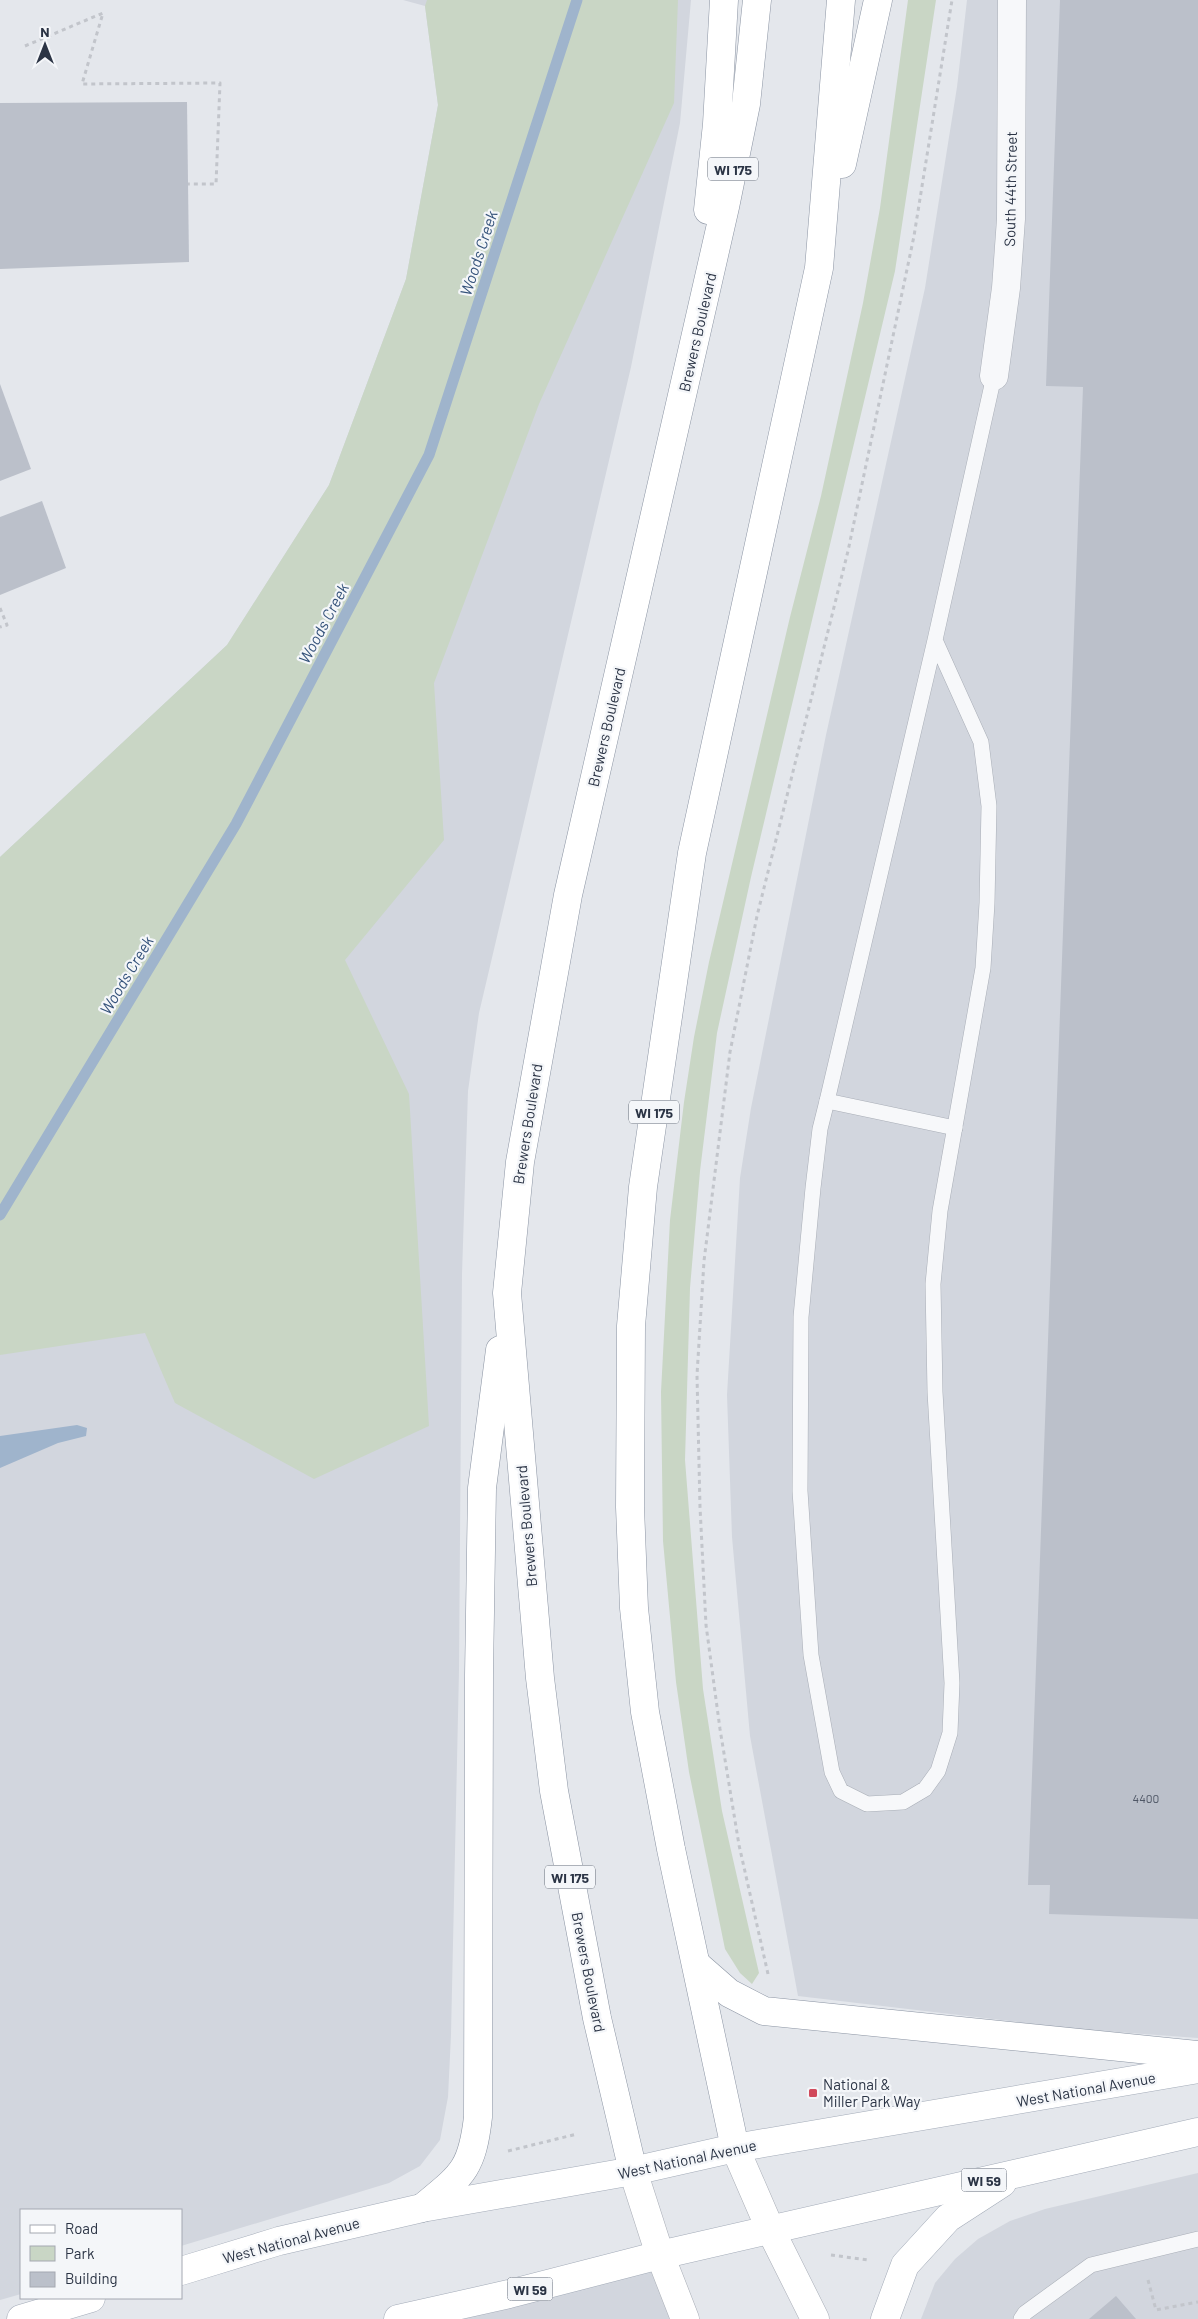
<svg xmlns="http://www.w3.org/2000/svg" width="1198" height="2319" font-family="Barlow,sans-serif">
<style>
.built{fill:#d2d6de}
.green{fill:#c9d6c5}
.water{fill:#9fb4cc}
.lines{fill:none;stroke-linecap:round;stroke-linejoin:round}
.stream{stroke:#9fb4cc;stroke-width:11}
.building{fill:#bbc0ca}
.lane-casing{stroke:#a9aeb7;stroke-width:16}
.street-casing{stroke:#a9aeb7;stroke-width:29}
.secondary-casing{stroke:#a9aeb7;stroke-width:29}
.primary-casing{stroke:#a3abb8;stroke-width:29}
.highway-casing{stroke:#8b94a3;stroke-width:29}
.path{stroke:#c2c5cb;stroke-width:3;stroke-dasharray:4 4;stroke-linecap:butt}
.lane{stroke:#f7f8fa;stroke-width:15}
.street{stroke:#f7f8fa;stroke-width:28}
.secondary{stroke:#fff;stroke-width:28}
.primary{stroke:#fff;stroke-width:28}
.highway{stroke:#fff;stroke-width:28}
.poi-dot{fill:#d1495b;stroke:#f4f6f9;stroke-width:2}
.labels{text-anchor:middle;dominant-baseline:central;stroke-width:4.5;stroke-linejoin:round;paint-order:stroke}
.number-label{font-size:12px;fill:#4f5766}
.shield{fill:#f4f6f9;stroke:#676e7b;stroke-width:1}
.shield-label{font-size:14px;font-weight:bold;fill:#2b3445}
.street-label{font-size:15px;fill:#2b3445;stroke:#f4f6f9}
.poi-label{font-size:15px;fill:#2b3445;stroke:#f4f6f9;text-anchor:start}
.water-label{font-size:16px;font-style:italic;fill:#34527a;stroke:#f4f6f9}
</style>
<rect width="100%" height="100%" fill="#e4e7ec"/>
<g class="built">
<polygon points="403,0 691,0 680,123 631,367 479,1013 468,1091 462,1274 459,1670 451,2035 448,2097 440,2140 420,2166 389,2183 181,2246 181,2210 21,2210 21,2294 0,2300 0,857 227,645 329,485 406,279 438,105 425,6"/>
<polygon points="967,0 1198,0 1198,2038 1076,2029 798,1996 750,1736 732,1537 727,1395 740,1178 751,1108 826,735 925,288 957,87"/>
<polygon points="1198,2173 1198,2319 921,2319 935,2283 955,2259 978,2239 1010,2221 1045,2209"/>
<polygon points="660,2255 685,2319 399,2319"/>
</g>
<g class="green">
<polygon points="427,0 678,0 674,103 539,404 434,683 444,840 345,960 409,1094 429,1426 314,1479 175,1403 145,1333 0,1355 0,857 227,645 329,485 406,279 438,105 425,6"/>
<polygon points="908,0 936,0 895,271 751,877 717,1033 700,1171 690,1288 685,1460 703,1689 722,1811 759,1973 752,1984 740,1973 725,1949 689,1772 676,1682 663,1541 661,1392 670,1220 684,1102 694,1037 709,962 790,617 821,496 863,303 880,208"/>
</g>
<polygon class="water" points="77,1425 87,1428 86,1436 58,1443 0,1468 0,1436"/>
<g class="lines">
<polyline class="stream" points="0,1215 236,824 429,455 577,0"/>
</g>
<g class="building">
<polygon points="1060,0 1198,0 1198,1919 1049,1914 1050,1885 1028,1885 1083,387 1046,386"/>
<polygon points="187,102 189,262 0,269 0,103"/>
<polygon points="0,384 31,469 0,481"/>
<polygon points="42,501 66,568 0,595 0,517"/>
<polygon points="1116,2296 1136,2319 1089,2319"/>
</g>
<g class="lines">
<defs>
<g id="lane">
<polyline points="935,640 981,742 989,806 987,903 983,968 940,1211 933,1284 935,1392 952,1683 950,1733 938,1771 925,1789 903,1802 867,1804 841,1791 832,1772 811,1655 800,1491 801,1317 813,1188 820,1129 827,1101 935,640 994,376"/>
<polyline points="827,1101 955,1128"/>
<polyline points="1021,2319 1025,2313 1091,2265 1198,2239"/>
</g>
<polyline id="street" points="994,376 1006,288 1011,219 1012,0"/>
<g id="secondary">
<polyline points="735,2148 771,2231 815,2319"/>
<polyline points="633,2171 660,2255 685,2319"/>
</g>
<g id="primary">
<polyline points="181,2271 279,2241 422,2208 633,2171 735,2148 1198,2069"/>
<polyline points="21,2319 91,2298"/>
<polyline points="398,2319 509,2294 660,2255 1198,2132"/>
<polyline points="885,2319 905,2265 948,2218 1002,2183"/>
</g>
<g id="highway">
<polyline points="842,164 878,0"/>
<polyline points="708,210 717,124 724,0"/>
<polyline points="697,1965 729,1993 764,2011 1198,2055"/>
<polyline points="735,2148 671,1849 645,1712 634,1608 630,1507 631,1326 643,1187 692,853 819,268 841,0"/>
<polyline points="633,2171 597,2018 554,1791 540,1678 507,1293 520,1162 568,895 725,207 746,104 757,0"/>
<path d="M 422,2208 C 462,2175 472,2170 478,2117 L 479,1675 L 482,1488 L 500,1350"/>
</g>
</defs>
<use href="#lane" class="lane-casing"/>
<use href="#street" class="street-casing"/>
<use href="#secondary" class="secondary-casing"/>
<use href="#primary" class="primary-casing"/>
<use href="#highway" class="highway-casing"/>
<g class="path">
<polyline points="25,46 103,13 82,84 220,83 216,184 188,184"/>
<polyline points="0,608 7,625 0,627"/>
<polyline points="768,1974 739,1845 720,1729 706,1625 700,1507 697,1375 704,1261 730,1052 757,916 848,551 914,236 952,0"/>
<polyline points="508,2151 577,2134"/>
<polyline points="831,2255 868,2260"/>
<polyline points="1148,2280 1156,2310 1198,2302"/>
</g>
<use href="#lane" class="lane"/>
<use href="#street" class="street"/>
<use href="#secondary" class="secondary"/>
<use href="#primary" class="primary"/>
<use href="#highway" class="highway"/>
</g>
<rect class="poi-dot" x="808" y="2088" width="10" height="10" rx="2.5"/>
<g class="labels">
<g class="number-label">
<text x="1146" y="1798">4400</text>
</g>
<g class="shield">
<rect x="708" y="157.5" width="50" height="23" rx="4"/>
<rect x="629" y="1100.5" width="50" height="23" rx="4"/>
<rect x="545" y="1865.5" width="50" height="23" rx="4"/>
<rect x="961.5" y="2168.5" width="45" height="23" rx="4"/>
<rect x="507.5" y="2277.5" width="45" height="23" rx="4"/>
</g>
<g class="shield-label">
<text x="733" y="169">WI 175</text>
<text x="654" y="1112">WI 175</text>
<text x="570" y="1877">WI 175</text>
<text x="984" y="2180">WI 59</text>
<text x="530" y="2289">WI 59</text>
</g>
<g class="street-label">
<text transform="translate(1010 189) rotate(-89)">South 44th Street</text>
<text transform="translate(697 332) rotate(-77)">Brewers Boulevard</text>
<text transform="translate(606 727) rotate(-77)">Brewers Boulevard</text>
<text transform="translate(527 1124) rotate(-81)">Brewers Boulevard</text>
<text transform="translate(526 1526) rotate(-95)">Brewers Boulevard</text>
<text transform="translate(589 1972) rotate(79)">Brewers Boulevard</text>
<text transform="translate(1086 2089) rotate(-10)">West National Avenue</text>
<text transform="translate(687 2159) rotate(-12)">West National Avenue</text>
<text transform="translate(291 2240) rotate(-15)">West National Avenue</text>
</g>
<g class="poi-label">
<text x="823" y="2084">National &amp;<tspan x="823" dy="17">Miller Park Way</tspan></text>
</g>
<g class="water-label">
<text transform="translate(478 253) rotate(-72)">Woods Creek</text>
<text transform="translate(323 623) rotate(-62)">Woods Creek</text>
<text transform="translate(126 975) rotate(-59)">Woods Creek</text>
</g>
</g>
<rect x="20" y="2209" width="162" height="90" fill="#f4f6f9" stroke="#a4a8b1"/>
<rect x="30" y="2225" width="25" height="8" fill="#ffffff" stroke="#a4a8b1"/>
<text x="65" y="2234" font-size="15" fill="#2b3445">Road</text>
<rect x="30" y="2246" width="25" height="15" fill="#c9d6c5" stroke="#a4a8b1"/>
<text x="65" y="2259" font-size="15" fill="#2b3445">Park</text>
<rect x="30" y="2272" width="25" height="15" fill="#bbc0ca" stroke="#a4a8b1"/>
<text x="65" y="2284" font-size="15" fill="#2b3445">Building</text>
<g transform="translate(45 45)" stroke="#f4f6f9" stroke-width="4" paint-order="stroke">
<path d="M0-4L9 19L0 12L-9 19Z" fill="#2b3445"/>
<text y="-8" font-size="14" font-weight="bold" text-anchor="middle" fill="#2b3445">N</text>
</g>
</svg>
